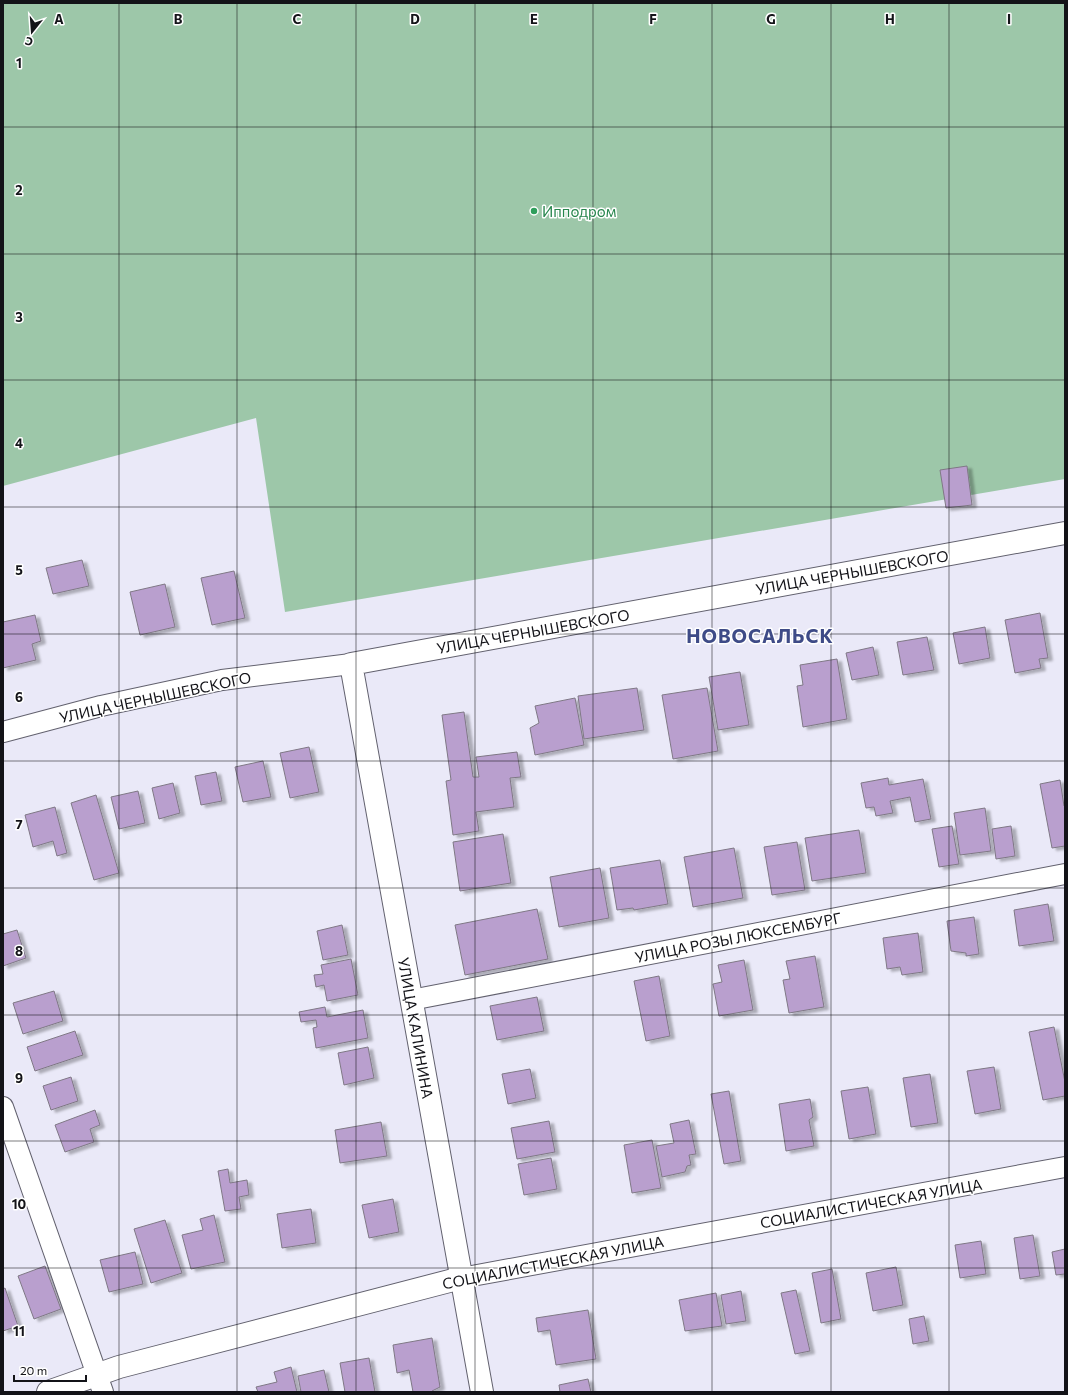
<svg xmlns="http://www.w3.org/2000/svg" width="1068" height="1395" font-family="Commissioner,sans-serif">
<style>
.green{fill:#9dc7a9}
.building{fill:#b99fce;stroke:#7f7885;filter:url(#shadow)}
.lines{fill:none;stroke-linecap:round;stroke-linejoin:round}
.street-casing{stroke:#62616e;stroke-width:22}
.secondary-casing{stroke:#62616e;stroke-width:24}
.street{stroke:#fff;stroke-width:20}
.secondary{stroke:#fff;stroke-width:22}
.grid{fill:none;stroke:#131318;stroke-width:1;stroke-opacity:0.55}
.leisure-dot{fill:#2e9e5b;stroke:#fff;stroke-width:1.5}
.labels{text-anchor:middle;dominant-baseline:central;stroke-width:3;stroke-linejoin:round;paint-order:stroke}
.leisure-label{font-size:15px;fill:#27864d;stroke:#fff;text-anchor:start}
.street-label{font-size:15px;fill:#131318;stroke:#fff}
.district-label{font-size:19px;font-weight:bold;letter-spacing:1px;fill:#3e4b87;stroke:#fff}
.grid-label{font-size:13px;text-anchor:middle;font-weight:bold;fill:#131318;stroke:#fff;stroke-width:3;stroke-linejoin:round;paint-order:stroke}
</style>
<defs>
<filter id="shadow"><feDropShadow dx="4.5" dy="2.5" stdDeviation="1" flood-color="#0004"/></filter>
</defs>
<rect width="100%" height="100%" fill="#eae9f8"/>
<polygon class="green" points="3,3 1065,3 1065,479 285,612 256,418 3,486"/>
<g class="building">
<polygon points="967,466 972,505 946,508 940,470"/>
<polygon points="82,560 89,586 53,594 46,568"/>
<polygon points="234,571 245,618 212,625 201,578"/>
<polygon points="165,584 175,627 140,635 130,592"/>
<polygon points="1040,613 1048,658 1039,659 1041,668 1015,673 1005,620"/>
<polygon points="35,615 41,641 32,644 36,660 3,668 3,622"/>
<polygon points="985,627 990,658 959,664 953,633"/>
<polygon points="927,637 934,670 903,675 897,642"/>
<polygon points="873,647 879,675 852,680 846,653"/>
<polygon points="837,659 847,719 803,727 797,686 803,685 800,665"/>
<polygon points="740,672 749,725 718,730 709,677"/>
<polygon points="637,688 644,730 584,739 578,696"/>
<polygon points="707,688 718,751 673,759 662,695"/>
<polygon points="575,698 584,745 535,755 530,728 539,723 535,706"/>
<polygon points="464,712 473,777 479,777 476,757 517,752 521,777 510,778 514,807 476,812 479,831 453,835 446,781 451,780 442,715"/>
<polygon points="309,747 319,792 290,798 280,753"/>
<polygon points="263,761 271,797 243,802 235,767"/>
<polygon points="216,772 222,801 201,805 195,776"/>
<polygon points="888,778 889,785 923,779 931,819 915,822 910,797 890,801 893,813 876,816 874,807 866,808 861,783"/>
<polygon points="1060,780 1064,806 1065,806 1065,846 1052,848 1040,784"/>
<polygon points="173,783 180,813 159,819 152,788"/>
<polygon points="138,791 145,823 119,829 111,797"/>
<polygon points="96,795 119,873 94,880 71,803"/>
<polygon points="55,807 67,853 57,856 53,841 33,847 25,815"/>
<polygon points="985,808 991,851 960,855 954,813"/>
<polygon points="952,826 959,864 939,867 932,829"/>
<polygon points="1011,826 1015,856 996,859 992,829"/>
<polygon points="859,830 866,873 812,881 805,838"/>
<polygon points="503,834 511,883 460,891 453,842"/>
<polygon points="797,842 805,890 772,895 764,847"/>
<polygon points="734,848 743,898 693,907 684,857"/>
<polygon points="660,860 668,904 634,910 633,908 617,910 610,868"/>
<polygon points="600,868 609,918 559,927 550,877"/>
<polygon points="1048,904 1054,941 1019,946 1014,910"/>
<polygon points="537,909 548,959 465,975 455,925"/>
<polygon points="974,917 979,954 966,956 966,953 951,951 947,921"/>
<polygon points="342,925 348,955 323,960 317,931"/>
<polygon points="17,930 26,958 3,966 3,934"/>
<polygon points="918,933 923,972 902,975 900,967 887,969 883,938"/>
<polygon points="815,956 824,1007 789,1013 783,980 790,979 786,961"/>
<polygon points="351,959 358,995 327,1001 324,985 316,987 314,975 323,974 321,965"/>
<polygon points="744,960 753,1010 719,1016 713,984 722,982 718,965"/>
<polygon points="659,976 670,1036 646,1041 634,981"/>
<polygon points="54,991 63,1021 23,1034 13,1003"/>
<polygon points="537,997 544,1031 497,1040 490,1006"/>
<polygon points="325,1007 327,1017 363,1010 368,1038 316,1048 313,1028 317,1027 316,1020 301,1022 299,1012"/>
<polygon points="1054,1027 1065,1082 1065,1096 1043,1100 1029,1032"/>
<polygon points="75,1031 83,1055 35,1071 27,1047"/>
<polygon points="368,1047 374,1078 344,1085 338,1053"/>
<polygon points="994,1067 1001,1109 975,1114 967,1071"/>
<polygon points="530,1069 536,1098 508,1104 502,1074"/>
<polygon points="930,1074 938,1123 911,1127 903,1078"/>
<polygon points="71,1077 78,1101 51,1110 43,1086"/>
<polygon points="868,1087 876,1134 849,1139 841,1091"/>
<polygon points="729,1091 741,1161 724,1164 711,1094"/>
<polygon points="810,1099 813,1117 809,1120 814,1146 786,1151 779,1104"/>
<polygon points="95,1110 100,1125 90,1129 94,1142 65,1152 55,1125"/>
<polygon points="689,1120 696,1154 689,1155 691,1165 687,1166 685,1172 662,1177 656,1146 674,1143 670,1124"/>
<polygon points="549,1121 555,1152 517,1159 511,1128"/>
<polygon points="381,1122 387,1156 340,1163 335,1130"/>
<polygon points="652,1140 661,1188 632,1193 624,1145"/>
<polygon points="551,1158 557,1189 524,1195 518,1164"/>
<polygon points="228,1169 230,1183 247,1180 249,1195 239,1197 241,1209 225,1211 218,1171"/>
<polygon points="393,1199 399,1232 369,1238 362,1205"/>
<polygon points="311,1209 316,1243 282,1248 277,1214"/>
<polygon points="214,1215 225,1262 191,1269 182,1235 203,1230 200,1219"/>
<polygon points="165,1220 182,1273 151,1283 134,1229"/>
<polygon points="1033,1235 1040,1276 1020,1279 1014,1238"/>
<polygon points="981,1241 986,1274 960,1278 955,1245"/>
<polygon points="1065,1249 1065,1274 1056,1275 1052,1252"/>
<polygon points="135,1252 143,1284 109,1292 100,1260"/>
<polygon points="45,1266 61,1309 34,1319 18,1276"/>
<polygon points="896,1267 903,1305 873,1311 866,1273"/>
<polygon points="832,1269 841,1319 821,1323 812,1273"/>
<polygon points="5,1288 18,1326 3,1331 3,1289"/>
<polygon points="796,1290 810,1351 795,1354 781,1293"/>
<polygon points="741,1291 746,1321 726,1324 721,1295"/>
<polygon points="716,1293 722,1326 685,1331 679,1300"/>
<polygon points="588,1310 596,1359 556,1365 550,1330 538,1332 536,1318"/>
<polygon points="924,1316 929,1341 913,1344 909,1319"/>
<polygon points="432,1338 440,1387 432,1391 433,1392 413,1392 409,1370 397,1373 393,1345"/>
<polygon points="369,1358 375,1392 345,1392 340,1363"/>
<polygon points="291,1367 297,1392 258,1392 256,1387 277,1382 274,1372"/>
<polygon points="324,1370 329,1392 301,1392 298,1376"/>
<polygon points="588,1379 591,1392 560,1392 559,1385"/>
</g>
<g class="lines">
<defs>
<g id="street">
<polyline points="3,732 101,706 222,680 351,664"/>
<polyline points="411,1000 1065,874"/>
<polyline points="3,1107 103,1392"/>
<polyline points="461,1278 1065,1167"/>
</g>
<g id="secondary">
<polyline points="48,1392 119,1367 461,1278"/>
<polyline points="482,1392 351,664 1065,533"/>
</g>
</defs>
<use href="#street" class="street-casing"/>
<use href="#secondary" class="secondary-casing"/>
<use href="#street" class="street"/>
<use href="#secondary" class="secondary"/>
</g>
<path class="grid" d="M 119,3 L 119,1392M 237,3 L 237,1392M 356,3 L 356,1392M 475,3 L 475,1392M 593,3 L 593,1392M 712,3 L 712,1392M 831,3 L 831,1392M 949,3 L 949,1392M 3,127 L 1065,127M 3,254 L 1065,254M 3,380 L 1065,380M 3,507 L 1065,507M 3,634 L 1065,634M 3,761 L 1065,761M 3,888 L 1065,888M 3,1015 L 1065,1015M 3,1141 L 1065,1141M 3,1268 L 1065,1268"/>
<circle class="leisure-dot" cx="534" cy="211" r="4"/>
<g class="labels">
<g class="leisure-label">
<text x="542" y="211">Ипподром</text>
</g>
<g class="street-label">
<text transform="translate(852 572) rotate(-10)">УЛИЦА ЧЕРНЫШЕВСКОГО</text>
<text transform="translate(533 631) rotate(-10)">УЛИЦА ЧЕРНЫШЕВСКОГО</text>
<text transform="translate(155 697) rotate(-12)">УЛИЦА ЧЕРНЫШЕВСКОГО</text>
<text transform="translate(738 937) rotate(-11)">УЛИЦА РОЗЫ ЛЮКСЕМБУРГ</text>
<text transform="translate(416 1028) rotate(80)">УЛИЦА КАЛИНИНА</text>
<text transform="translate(871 1203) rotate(-10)">СОЦИАЛИСТИЧЕСКАЯ УЛИЦА</text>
<text transform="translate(553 1262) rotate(-11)">СОЦИАЛИСТИЧЕСКАЯ УЛИЦА</text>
</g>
<g class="district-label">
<text x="760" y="635">НОВОСАЛЬСК</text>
</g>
</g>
<g class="grid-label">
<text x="59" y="24">A</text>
<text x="178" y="24">B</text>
<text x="297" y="24">C</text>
<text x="415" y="24">D</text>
<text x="534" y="24">E</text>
<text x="653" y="24">F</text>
<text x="771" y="24">G</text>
<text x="890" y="24">H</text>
<text x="1009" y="24">I</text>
<text x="19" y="68">1</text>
<text x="19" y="195">2</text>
<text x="19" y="322">3</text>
<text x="19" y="448">4</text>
<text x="19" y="575">5</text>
<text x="19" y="702">6</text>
<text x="19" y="829">7</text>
<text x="19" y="956">8</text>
<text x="19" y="1083">9</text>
<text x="19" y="1209">10</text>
<text x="19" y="1336">11</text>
</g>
<rect width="1068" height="1395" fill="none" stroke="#131318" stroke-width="8"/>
<g transform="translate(32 32) rotate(197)" stroke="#ffffff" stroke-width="3" paint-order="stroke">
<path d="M0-3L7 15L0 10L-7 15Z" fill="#131318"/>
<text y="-6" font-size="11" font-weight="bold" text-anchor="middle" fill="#131318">С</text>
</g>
<path d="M14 1375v6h72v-6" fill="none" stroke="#131318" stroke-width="2"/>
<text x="20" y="1375" font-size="12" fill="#131318" stroke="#ffffff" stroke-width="3" paint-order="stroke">20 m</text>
</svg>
